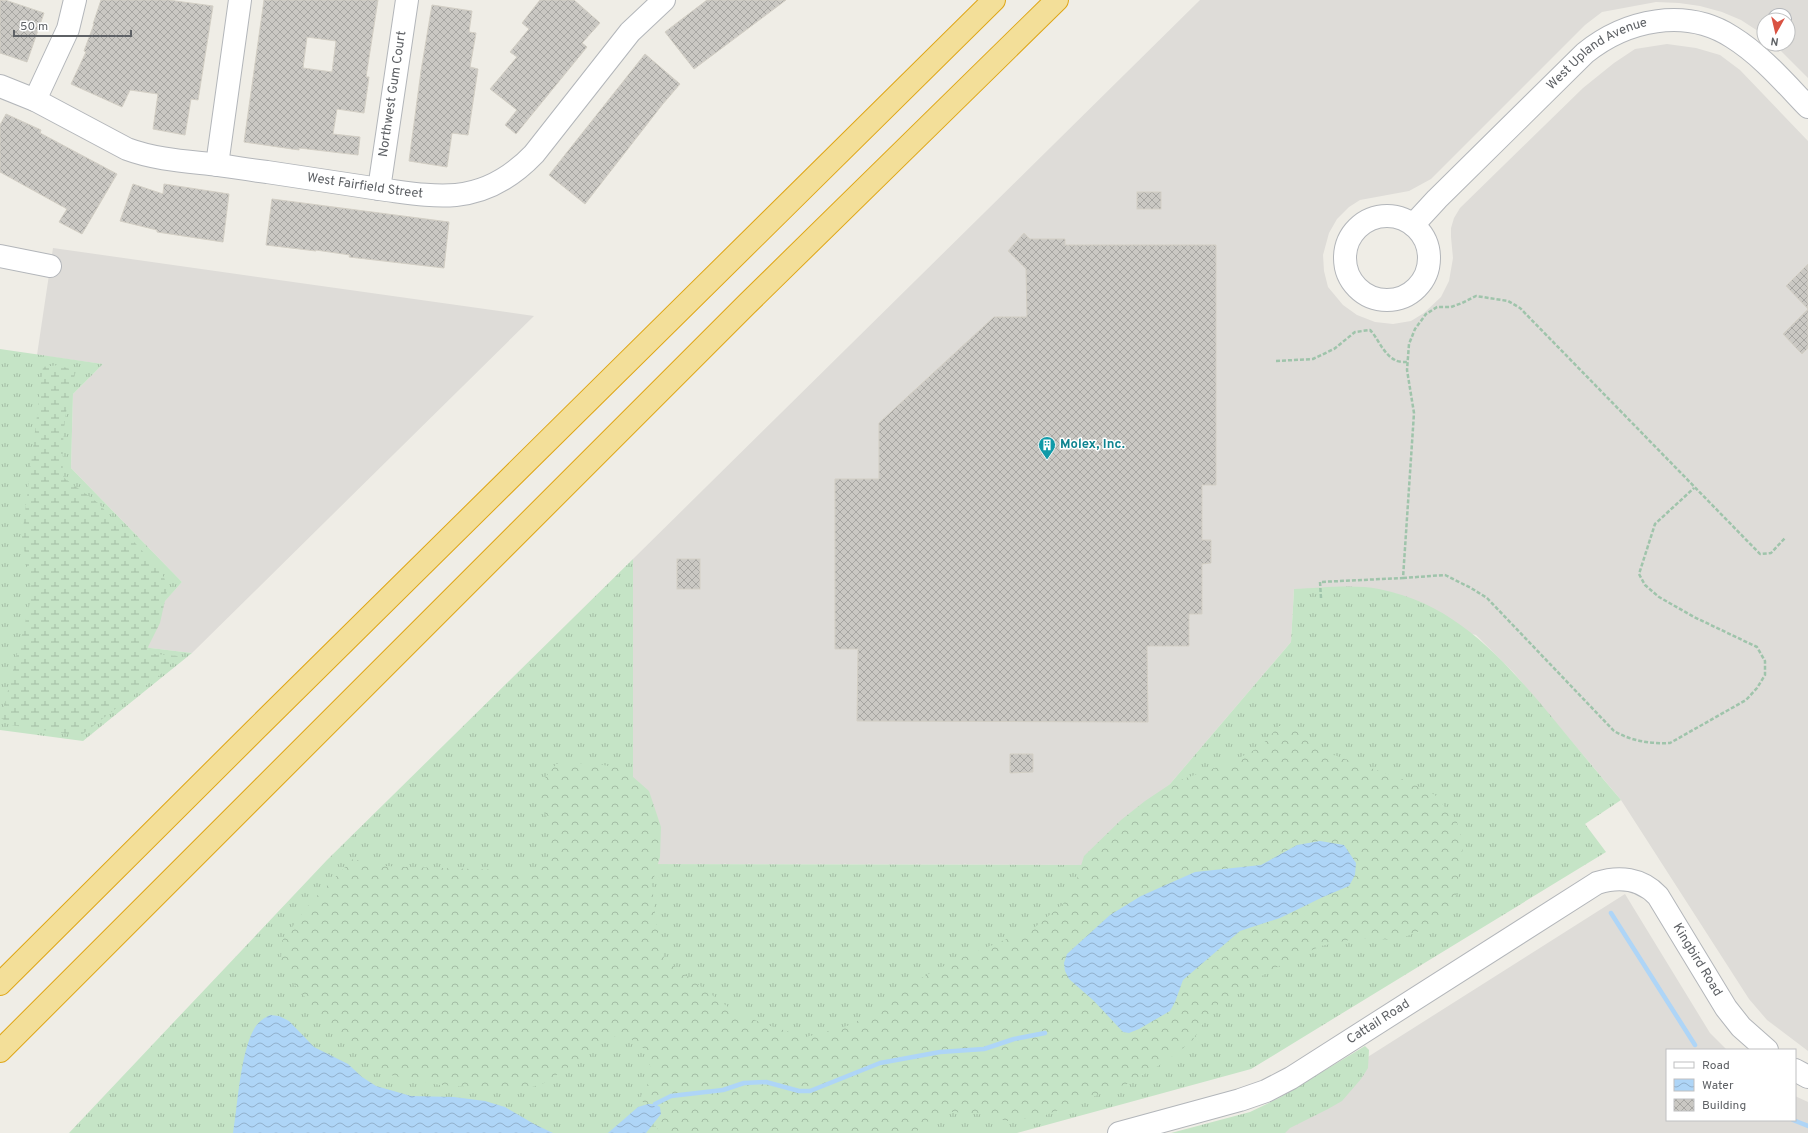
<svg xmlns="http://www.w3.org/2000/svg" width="1808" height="1133" font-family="Overpass,sans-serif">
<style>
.industrial{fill:#dedcd8}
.grass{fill:url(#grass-tufts)}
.forest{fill:url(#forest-crowns)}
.wetland{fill:url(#wetland-marsh)}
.water{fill:url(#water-waves)}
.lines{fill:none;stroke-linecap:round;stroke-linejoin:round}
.stream{stroke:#aed5f7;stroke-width:4.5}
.building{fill:url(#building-cross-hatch);stroke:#d3cfc5;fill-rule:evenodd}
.minor-casing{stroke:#b3b6ba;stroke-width:24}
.highway-casing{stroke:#dfa616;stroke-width:24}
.path{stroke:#9fc4ab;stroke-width:2.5;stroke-dasharray:4 2;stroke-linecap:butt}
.minor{stroke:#fff;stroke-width:22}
.highway{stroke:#f3df99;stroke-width:22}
.labels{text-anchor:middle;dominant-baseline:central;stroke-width:3;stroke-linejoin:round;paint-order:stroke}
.street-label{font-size:13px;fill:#5e6165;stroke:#fff}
.culture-label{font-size:13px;font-weight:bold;fill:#0d838f;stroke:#fff;text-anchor:start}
</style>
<defs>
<pattern id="grass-tufts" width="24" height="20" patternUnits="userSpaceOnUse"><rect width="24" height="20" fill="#c5e4c6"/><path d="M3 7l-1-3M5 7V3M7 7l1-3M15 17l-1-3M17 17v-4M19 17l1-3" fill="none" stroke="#a3bca4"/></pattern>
<pattern id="forest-crowns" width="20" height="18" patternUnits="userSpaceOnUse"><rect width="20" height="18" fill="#c5e4c6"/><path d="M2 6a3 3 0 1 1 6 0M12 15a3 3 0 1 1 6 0" fill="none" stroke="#a3bca4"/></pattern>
<pattern id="wetland-marsh" width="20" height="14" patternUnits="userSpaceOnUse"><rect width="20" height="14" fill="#c5e4c6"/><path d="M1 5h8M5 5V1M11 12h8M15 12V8" fill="none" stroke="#a3bca4"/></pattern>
<pattern id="water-waves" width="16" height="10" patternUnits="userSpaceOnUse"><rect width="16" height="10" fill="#aed5f7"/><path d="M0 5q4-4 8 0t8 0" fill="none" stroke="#91b0cc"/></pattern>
<pattern id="building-cross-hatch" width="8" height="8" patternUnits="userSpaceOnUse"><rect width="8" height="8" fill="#cac8c3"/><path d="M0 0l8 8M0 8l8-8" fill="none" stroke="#a7a6a2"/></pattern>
</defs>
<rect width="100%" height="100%" fill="#efede6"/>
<g class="industrial">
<polygon points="1200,0 1808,0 1808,78 1774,44 1788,44 1788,20 1764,20 1764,35 1741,20 1722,12 1700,6 1679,3 1656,2 1602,12 1585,25 1431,179 1409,191 1360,200 1349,207 1337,219 1329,233 1323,255 1324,271 1328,287 1343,305 1357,315 1375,322 1393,324 1411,321 1424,313 1441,297 1449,281 1453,258 1451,237 1451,228 1454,218 1460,208 1583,88 1614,63 1635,49 1667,44 1696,48 1720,55 1740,70 1808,141 1808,1051 1767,1020 1749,999 1621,800 1514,673 1476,635 1294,589 1291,642 1101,865 633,864 633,559"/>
<polygon points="53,248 534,316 192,653 125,645 182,582 71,468 73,394 103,364 37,355"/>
<polygon points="1625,894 1710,1033 1727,1050 1667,1050 1667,1120 1795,1120 1795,1096 1808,1102 1808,1133 1215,1133 1303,1098"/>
</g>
<g class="grass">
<polygon points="0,349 103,364 73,394 71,468 182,582 126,645 192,653 83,741 0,730"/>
<path d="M 633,559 L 633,864 L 1101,865 L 1291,642 L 1294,589 C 1320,588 1354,584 1379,589 C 1456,604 1503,659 1551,716 C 1574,744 1597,772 1621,800 L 1585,824 L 1606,852 L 1251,1069 L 1017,1133 L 69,1133 L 327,860 Z"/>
<polygon points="1365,1046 1369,1050 1368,1068 1361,1079 1342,1101 1328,1109 1290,1128 1285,1133 1171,1133 1250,1112 1279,1098"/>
</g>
<polygon class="forest" points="1279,726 1301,727 1316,744 1331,754 1405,780 1435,795 1457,822 1463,847 1454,908 1437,924 1397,940 1359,938 1321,946 1288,961 1240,989 1213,1008 1192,1041 1165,1062 1129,1083 1043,1116 1008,1121 979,1114 952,1112 922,1124 916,1133 661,1133 647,1116 641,1096 651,1078 649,1053 631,1039 609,1036 586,1056 542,1084 519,1091 440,1085 390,1075 365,1059 331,1028 294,984 281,960 282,941 310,903 353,859 381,866 531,871 548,857 553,827 539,804 542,782 556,764 593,763 624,769 649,791 661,827 660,857 652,884 656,922 664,959 732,1010 764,1024 806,1037 847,1026 884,1008 919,979 956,960 1034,928 1063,904 1076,882 1084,856 1121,820 1145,801 1172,783 1231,762 1260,747"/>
<path class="wetland" d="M 58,365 L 76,371 C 64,408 62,438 63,477 L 98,503 L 161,571 L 168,587 L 160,623 L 145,653 L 178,656 L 161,674 L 80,736 L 11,725 L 1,718 L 32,595 L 22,537 L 43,367 Z"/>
<g class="water">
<polygon points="1320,841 1344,845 1356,863 1355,875 1349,886 1323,897 1280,918 1240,931 1183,980 1175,1002 1170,1011 1139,1029 1129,1033 1123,1032 1094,1001 1069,979 1065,971 1064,963 1067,954 1110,915 1141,896 1195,872 1261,865 1297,845"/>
<path d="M 270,1015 L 279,1016 L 289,1021 L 314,1047 L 348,1064 L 362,1077 L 376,1086 L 411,1096 L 454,1097 L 485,1101 L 505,1107 L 534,1124 L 553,1133 L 233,1133 C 238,1103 240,1055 254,1029 C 258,1022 264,1018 270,1015 Z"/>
<polygon points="648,1104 655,1104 660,1107 661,1114 646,1133 608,1133 638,1107"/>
</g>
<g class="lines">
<g class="stream">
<polyline points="1611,913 1695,1045"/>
<polyline points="655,1104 671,1096 723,1090 744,1083 766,1082 799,1091 810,1091 880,1063 940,1052 984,1049 1014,1039 1045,1033"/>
<polyline points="1793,1120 1808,1126"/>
</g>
</g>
<g class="building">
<polygon points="0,0 5,1 5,0 44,13 27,62 0,53"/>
<polygon points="101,0 168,0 213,6 198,100 191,99 185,135 153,129 158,94 130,90 122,107 71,84 86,52 84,51 94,24 93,24"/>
<path d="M 264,0 L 378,0 L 366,77 L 369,77 L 364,113 L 337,109 L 333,134 L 360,137 L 358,155 L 299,148 L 299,150 L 244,142 ZM 307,37 L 336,41 L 332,72 L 303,68 Z"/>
<polygon points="540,0 574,0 600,23 582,43 587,47 516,134 505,125 517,110 490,89 517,57 510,52 529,29 522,23"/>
<polygon points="707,0 786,0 694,69 665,32"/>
<polygon points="432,5 472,11 469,32 476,33 470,67 478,69 468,135 452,133 447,167 409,161 421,71"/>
<polygon points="645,54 680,84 662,105 585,204 549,175"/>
<polygon points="6,114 41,130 40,133 117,174 82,234 59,222 67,209 0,172 0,125"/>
<polygon points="133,184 163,194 164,184 229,194 223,242 157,232 157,230 120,221"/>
<rect x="1137" y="192" width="24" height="17"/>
<polygon points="272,199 449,222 444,268 349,257 350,255 316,250 316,251 266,245"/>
<polygon points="1024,233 1030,239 1065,239 1065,245 1216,245 1216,485 1202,485 1202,540 1211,540 1211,563 1202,564 1202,614 1189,614 1189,646 1147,646 1148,722 857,721 858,649 835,649 835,479 879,479 879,423 994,317 1027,317 1026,269 1008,251"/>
<polygon points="1808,264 1808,309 1786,286"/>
<polygon points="1808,309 1808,348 1802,354 1783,334"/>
<rect x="677" y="559" width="23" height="30"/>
<polygon points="1010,754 1033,754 1033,772 1010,773"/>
</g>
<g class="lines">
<defs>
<g id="minor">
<polyline points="1779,20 1780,20"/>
<path id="s1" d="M 0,86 L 35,100 L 127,149 C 154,159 182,161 210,164 C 229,166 248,170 267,172 C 307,178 346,184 386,190 C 409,193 432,197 456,195 C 487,192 513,176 534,154 L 630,32 L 664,0"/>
<polyline points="35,100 68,29 75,0"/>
<polyline points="217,165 240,0"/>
<path id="s2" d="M 379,189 L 407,0"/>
<circle cx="1387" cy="258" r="42"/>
<path id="s3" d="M 1413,225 L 1437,199 L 1585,53 C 1626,20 1685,7 1732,37 C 1761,55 1784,82 1808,107"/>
<polyline points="0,256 50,266"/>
<polyline points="1795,1070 1808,1077"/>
<path id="s4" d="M 1119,1133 L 1240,1100 L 1266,1091 L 1291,1078 L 1597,883 C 1619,876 1641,878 1658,896 L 1726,1008 L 1741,1027 L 1767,1050"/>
</g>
<g id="highway">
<polyline points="0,984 255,730 994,0"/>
<polyline points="0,1051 747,304 1057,0"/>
</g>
</defs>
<use href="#minor" class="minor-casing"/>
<use href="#highway" class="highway-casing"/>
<g class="path">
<path d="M 1276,361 L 1313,359 L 1334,349 L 1355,332 L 1370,330 C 1378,338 1383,354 1395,360 C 1398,362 1404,362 1407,362"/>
<path d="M 1403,578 L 1445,575 L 1471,588 L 1487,598 L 1614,731 C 1631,741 1651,744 1670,743 L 1746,700 L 1757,688 L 1765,675 L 1765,661 L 1757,647 L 1694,617 L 1659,597 L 1645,585 L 1639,574 L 1655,524 L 1694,488"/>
<polyline points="1321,598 1320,582 1403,578 1414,413 1407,370 1409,344 1415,329 1426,314 1437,307 1451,307 1462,303 1476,296 1508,301 1520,308 1760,554 1771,553 1785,538"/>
</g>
<use href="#minor" class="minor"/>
<use href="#highway" class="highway"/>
</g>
<defs>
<symbol id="building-pin" viewBox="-11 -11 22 30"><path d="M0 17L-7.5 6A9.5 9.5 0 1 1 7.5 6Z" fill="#0f9aa8" stroke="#fff"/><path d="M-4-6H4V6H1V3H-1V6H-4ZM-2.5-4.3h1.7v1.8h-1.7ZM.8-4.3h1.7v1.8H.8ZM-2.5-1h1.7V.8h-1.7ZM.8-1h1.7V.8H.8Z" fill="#fff"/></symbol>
</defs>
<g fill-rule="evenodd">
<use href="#building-pin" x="1037" y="435" width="20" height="27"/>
</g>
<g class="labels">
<g class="street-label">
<text stroke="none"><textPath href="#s3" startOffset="253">West Upland Avenue</textPath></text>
<text stroke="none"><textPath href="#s2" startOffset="96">Northwest Gum Court</textPath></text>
<text stroke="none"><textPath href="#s1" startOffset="383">West Fairfield Street</textPath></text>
<text stroke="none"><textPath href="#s4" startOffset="685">Kingbird Road</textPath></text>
<text stroke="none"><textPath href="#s4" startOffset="285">Cattail Road</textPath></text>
</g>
<g class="culture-label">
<text x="1060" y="445">Molex, Inc.</text>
</g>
</g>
<rect x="1666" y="1049" width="130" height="72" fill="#ffffff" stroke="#bfc0c1"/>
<rect x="1674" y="1062" width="20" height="6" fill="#ffffff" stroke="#bfc0c1"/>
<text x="1702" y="1069" font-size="12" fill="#5e6165">Road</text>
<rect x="1674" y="1079" width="20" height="12" fill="url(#water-waves)" stroke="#bfc0c1"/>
<text x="1702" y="1089" font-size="12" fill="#5e6165">Water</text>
<rect x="1674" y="1099" width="20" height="12" fill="url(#building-cross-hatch)" stroke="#bfc0c1"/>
<text x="1702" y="1109" font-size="12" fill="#5e6165">Building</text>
<g transform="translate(1776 32) rotate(188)"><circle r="19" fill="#ffffff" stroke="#bfc0c1"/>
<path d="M0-3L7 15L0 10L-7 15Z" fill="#d95242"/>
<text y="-6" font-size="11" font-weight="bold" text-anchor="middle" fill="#5e6165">N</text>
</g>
<path d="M14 30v6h117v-6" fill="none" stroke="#5e6165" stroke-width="2"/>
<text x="20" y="30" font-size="12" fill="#5e6165" stroke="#ffffff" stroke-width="3" paint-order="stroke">50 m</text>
</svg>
